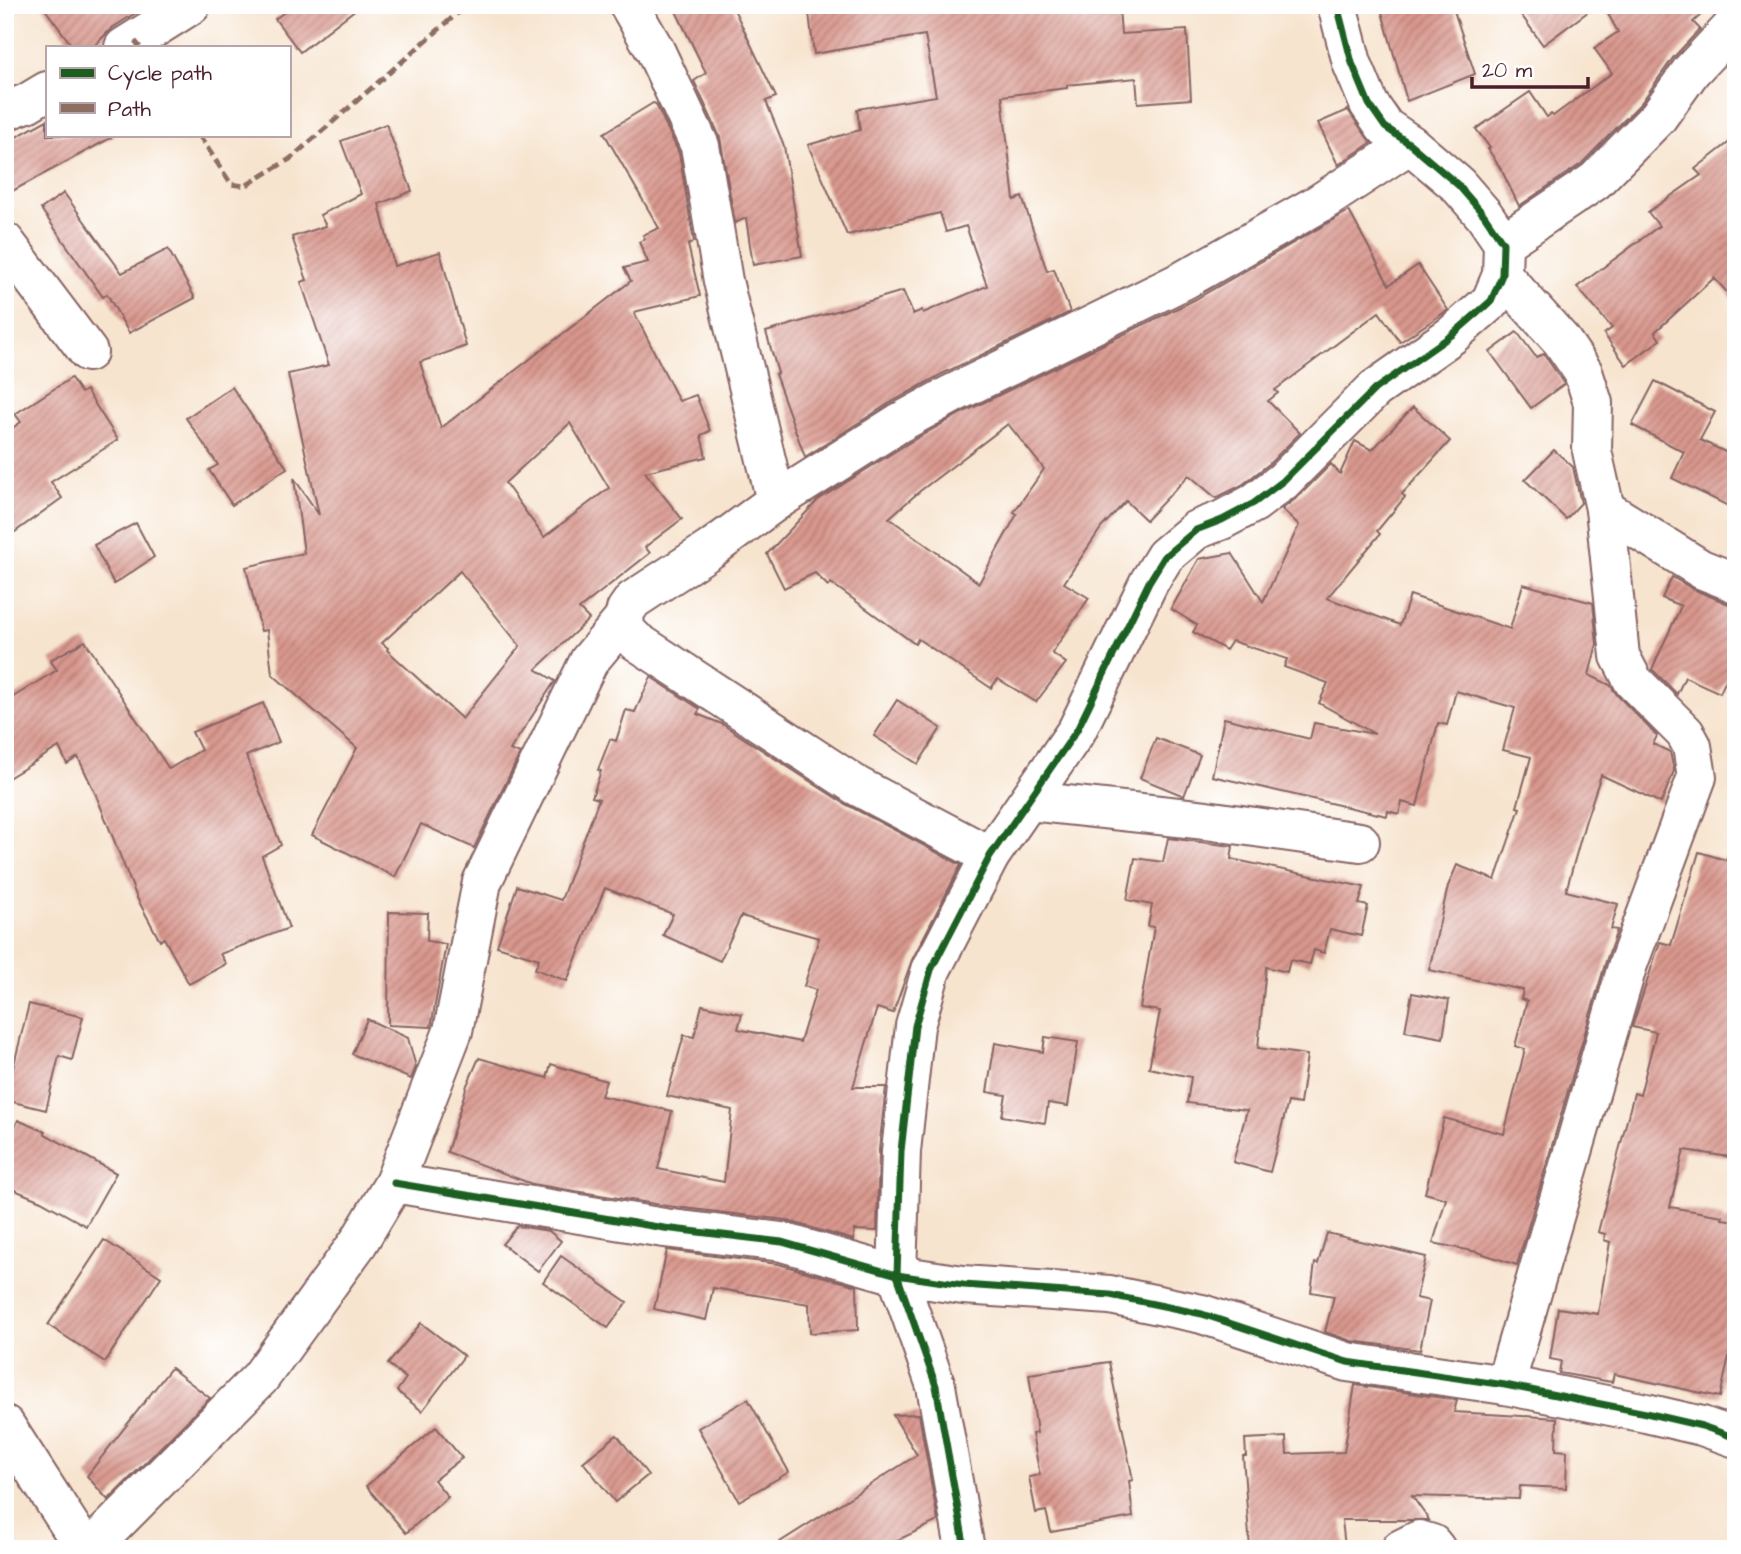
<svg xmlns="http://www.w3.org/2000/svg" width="1741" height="1554" font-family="'Architects Daughter',sans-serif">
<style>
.building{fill:url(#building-hatch);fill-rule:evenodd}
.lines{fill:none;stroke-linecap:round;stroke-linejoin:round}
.minor-casing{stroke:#876464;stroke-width:42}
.minor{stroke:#fff;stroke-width:38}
.quiet{stroke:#8d6e63;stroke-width:5;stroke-dasharray:10 5;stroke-linecap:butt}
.cycleway-casing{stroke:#fff;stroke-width:11}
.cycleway{stroke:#1b5e20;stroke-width:7}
</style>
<defs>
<pattern id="building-hatch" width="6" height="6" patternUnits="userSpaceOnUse" patternTransform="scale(1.75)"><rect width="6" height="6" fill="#d9988e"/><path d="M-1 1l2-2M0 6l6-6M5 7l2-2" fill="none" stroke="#b27b74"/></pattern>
</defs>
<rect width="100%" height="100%" fill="#fff"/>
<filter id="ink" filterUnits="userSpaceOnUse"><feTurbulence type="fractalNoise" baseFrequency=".0143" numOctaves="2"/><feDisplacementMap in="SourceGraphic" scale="14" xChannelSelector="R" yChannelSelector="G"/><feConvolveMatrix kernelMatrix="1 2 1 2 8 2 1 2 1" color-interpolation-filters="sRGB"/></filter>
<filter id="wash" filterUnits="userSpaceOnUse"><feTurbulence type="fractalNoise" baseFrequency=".00686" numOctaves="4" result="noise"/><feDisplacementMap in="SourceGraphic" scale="28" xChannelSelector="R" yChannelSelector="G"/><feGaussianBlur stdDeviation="1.57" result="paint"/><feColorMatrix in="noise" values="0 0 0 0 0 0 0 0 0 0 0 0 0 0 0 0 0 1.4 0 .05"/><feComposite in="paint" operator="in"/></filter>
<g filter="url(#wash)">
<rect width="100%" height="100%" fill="#f7e4cf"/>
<g id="blocks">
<g class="building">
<polygon points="42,5 148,5 112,28 93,47 73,47"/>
<polygon points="294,5 361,5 300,52 275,19"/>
<polygon points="673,5 732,5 776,97 766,101 784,146 802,256 753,265 746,218 735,223 720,137 694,81 706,73"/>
<polygon points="808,5 1066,5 1067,12 1119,7 1121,34 1187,30 1191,99 1138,103 1136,78 1067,85 1067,88 1002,96 1014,200 1022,197 1047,271 1054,269 1070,312 942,374 888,404 805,457 775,374 778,373 766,332 903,291 913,314 922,310 923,313 987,286 966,226 946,232 940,213 847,235 808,145 860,130 857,109 936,96 925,35 814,54"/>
<polygon points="1380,5 1452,5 1475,74 1407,101"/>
<polygon points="1514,5 1597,5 1543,45"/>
<polygon points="1603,5 1712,5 1693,22 1700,29 1673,58 1641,103 1581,164 1519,206 1502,171 1488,149 1490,148 1476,129 1530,92 1547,117 1551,114 1553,116 1612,73 1594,48 1618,32"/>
<path d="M 653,103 L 656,104 L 679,153 L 694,242 L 688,245 L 700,296 L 634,312 L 679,401 L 696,395 L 710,431 L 701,435 L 706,457 L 645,472 L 682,519 L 645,547 L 650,553 L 579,609 L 589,619 L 536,669 L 555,681 L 510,750 L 520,754 L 474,848 L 421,824 L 395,877 L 312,835 L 357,748 L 272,674 L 267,630 L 261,631 L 246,567 L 304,553 L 294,478 L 319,515 L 288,374 L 329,365 L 301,282 L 307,280 L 292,237 L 326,226 L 320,215 L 361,194 L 341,141 L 386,124 L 412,191 L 379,204 L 394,266 L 440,252 L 466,346 L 420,362 L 441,428 L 631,281 L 624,268 L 648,262 L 639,242 L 645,239 L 643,235 L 659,228 L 604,133 ZM 570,423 L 609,488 L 544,537 L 505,483 ZM 460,571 L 520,646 L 462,719 L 387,650 L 388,648 L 382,643 Z"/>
<polygon points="1348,110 1371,143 1338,165 1318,123"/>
<polygon points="47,120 47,135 116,135 5,195 5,143"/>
<polygon points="1736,137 1736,302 1714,278 1655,332 1660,340 1626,365 1604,334 1612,328 1577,287 1659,226 1648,212 1701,175 1695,169"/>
<polygon points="64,193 122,273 168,249 195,298 129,333 107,294 103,297 41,209"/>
<path d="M 1349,211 L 1389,285 L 1418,265 L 1448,310 L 1400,342 L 1379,312 L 1275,390 L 1278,393 L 1268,401 L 1300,433 L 1269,464 L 1242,485 L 1216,498 L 1189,475 L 1146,520 L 1126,501 L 1101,528 L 1064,583 L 1089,598 L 1052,653 L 1066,663 L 1036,702 L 998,679 L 991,688 L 918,639 L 915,644 L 831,583 L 828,586 L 815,573 L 784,588 L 767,554 L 818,500 L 910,442 L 962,413 L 1194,300 ZM 1008,424 L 1044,469 L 1014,512 L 1017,514 L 979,583 L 889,518 L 920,491 Z"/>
<polygon points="1517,332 1536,357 1544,354 1564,384 1531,408 1490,352"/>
<polygon points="71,378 81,393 86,390 118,440 51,482 62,498 5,539 5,433 21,422 15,414"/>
<polygon points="1655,381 1715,412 1700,440 1736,457 1736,510 1672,478 1684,452 1632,425"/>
<polygon points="232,387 287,468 232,505 209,470 218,465 186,418"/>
<polygon points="1413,407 1450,441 1402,494 1405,497 1377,531 1380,534 1327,598 1400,625 1410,595 1510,629 1523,584 1593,603 1597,644 1589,675 1610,685 1618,696 1657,736 1653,744 1670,752 1674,771 1661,803 1601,775 1585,823 1566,891 1618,904 1611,929 1617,930 1606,961 1517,1265 1477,1252 1433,1243 1446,1199 1425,1193 1444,1118 1504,1134 1525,1049 1515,1046 1527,1001 1521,999 1523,990 1429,970 1448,886 1457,865 1495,880 1520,808 1517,807 1531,757 1503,750 1515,708 1456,691 1447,725 1438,723 1417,806 1402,802 1399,814 1388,811 1387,816 1212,776 1224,718 1310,739 1314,723 1375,734 1319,703 1328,683 1284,667 1287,659 1232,641 1226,650 1193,632 1197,625 1171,609 1199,559 1232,553 1263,602 1299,525 1282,509 1298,497 1331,464 1340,474 1355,441 1372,450"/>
<polygon points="1554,450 1573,467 1581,503 1566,519 1525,480"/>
<polygon points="136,523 154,557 114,584 94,545"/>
<polygon points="1672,577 1693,589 1736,607 1736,658 1720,693 1685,677 1677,694 1652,669 1681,606 1662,598"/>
<polygon points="85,641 169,769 201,750 192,732 263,703 279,742 246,756 281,845 262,856 289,928 220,954 226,964 189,984 164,938 160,941 137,898 96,795 78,757 67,764 59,747 5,780 5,702 57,670 50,660"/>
<polygon points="651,677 700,709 697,714 722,724 845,804 961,865 912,960 893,1013 877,1008 853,1087 886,1087 879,1150 877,1231 854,1230 854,1240 785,1220 667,1206 532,1184 447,1152 467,1085 479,1058 547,1078 551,1064 606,1081 601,1096 672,1111 658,1169 724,1182 732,1110 667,1096 684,1035 694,1037 702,1005 742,1014 738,1029 800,1042 816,990 804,986 819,938 741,916 720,961 663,935 673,914 605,888 567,981 535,969 539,959 497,946 517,886 561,900 599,799 592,797 601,771 598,770 610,739 616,741 626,710 635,712"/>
<polygon points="897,700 941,728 918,764 874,736"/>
<polygon points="1156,738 1200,755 1184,796 1140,778"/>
<polygon points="1168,838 1233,846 1231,859 1364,887 1359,904 1368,906 1361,936 1330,929 1324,953 1314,950 1310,964 1290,960 1287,972 1266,967 1258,1048 1307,1055 1300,1104 1288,1102 1270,1172 1233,1162 1247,1110 1187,1103 1191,1077 1149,1068 1160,1011 1140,1008 1154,927 1148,926 1152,905 1127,900 1135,858 1163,862"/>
<polygon points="1699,852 1736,863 1736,1158 1684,1150 1670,1207 1723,1216 1722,1219 1736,1221 1736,1325 1720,1397 1614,1374 1612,1382 1559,1373 1561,1361 1550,1359 1558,1308 1598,1314 1610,1242 1604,1240 1605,1234 1598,1232 1634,1093 1640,1095 1656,1032 1632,1027 1660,942 1671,945"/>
<polygon points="389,912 428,913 427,941 446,944 431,1027 388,1025"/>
<polygon points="1412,993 1449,1000 1443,1038 1405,1031"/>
<polygon points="29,1004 83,1017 72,1060 59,1056 46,1110 5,1100"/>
<polygon points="367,1019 408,1038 416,1067 411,1079 352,1054"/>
<polygon points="1045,1037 1078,1042 1068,1106 1048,1103 1045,1123 1002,1116 1006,1095 987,1092 995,1043 1043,1052"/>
<polygon points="18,1120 45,1132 45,1134 116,1173 86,1226 41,1201 5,1186 5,1150"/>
<polygon points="517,1226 549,1231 561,1241 538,1271 502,1244"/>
<polygon points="1327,1233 1426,1257 1416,1298 1430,1301 1420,1350 1352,1341 1325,1332 1334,1296 1311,1292 1315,1263 1318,1264"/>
<polygon points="104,1240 161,1277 105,1362 48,1325"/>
<polygon points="667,1250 778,1264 857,1286 858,1330 810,1333 809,1304 713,1288 706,1320 654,1309"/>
<polygon points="561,1256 627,1302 608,1328 543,1282"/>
<polygon points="421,1323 464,1356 422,1411 397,1391 406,1378 388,1364"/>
<polygon points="1109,1362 1133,1480 1129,1481 1133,1517 1051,1532 1046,1511 1036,1513 1029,1477 1040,1475 1032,1434 1037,1433 1029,1374"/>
<polygon points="171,1368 210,1398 108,1500 87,1476"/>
<polygon points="1355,1385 1457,1400 1454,1412 1557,1418 1556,1450 1567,1451 1566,1488 1520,1486 1519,1499 1412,1496 1429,1520 1342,1520 1345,1547 1250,1549 1243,1456 1246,1456 1245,1439 1286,1437 1287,1454 1344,1452"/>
<polygon points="748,1399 789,1472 739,1501 698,1428"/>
<polygon points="919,1414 938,1521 879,1549 769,1549 917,1455 893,1415"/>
<polygon points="436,1427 462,1458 434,1480 448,1497 406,1533 366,1486"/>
<polygon points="617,1435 648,1475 615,1502 583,1462"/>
</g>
</g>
</g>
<g filter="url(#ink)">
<use href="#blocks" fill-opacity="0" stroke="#876464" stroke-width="2"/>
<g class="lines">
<defs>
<g id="minor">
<polyline points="629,5 655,50 700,146 723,281 776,501"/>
<polyline points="124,47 191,5"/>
<polyline points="5,111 27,103 47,91"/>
<polyline points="5,242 88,352"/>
<polyline points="1503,243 1595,181 1658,117 1691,71 1736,23"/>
<polyline points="1502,275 1561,340 1583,372 1593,403 1592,451 1605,509 1620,656 1633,681 1685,733 1692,746 1697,777 1627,967 1505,1385"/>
<polyline points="1605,509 1701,569 1736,583"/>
<polyline points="1029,801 1206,820 1360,842"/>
<polyline points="990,856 857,786 636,641 626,631 624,619 626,610 633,600 711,549 776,501 899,423 952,394 1184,280 1320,203 1410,144"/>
<polyline points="394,1183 664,1228 782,1242 897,1275 963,1285 1110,1295 1202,1314 1347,1362 1505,1385 1646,1413 1702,1426 1736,1438"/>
<polyline points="5,1425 85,1549"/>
<polyline points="90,1549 260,1378 358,1243 394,1183 453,1031 482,882 589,661 624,619"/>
<polyline points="965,1549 936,1386 897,1275 901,1151 915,1026 931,970 990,856 1077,730 1149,582 1165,556 1196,530 1222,520 1254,503 1283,481 1375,389 1452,335 1491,301 1502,275 1503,243 1484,215 1458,185 1410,144 1385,127 1369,104 1352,63 1337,5"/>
<polyline points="1401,1549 1419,1540 1432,1544 1436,1549"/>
</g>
</defs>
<use href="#minor" class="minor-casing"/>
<use href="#minor" class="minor"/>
<g class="quiet">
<polyline points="135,41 140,47"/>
<polyline points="199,135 231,184 245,186 290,159 467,5"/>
</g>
<defs>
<g id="cycleway">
<polyline points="394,1183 664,1228 782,1242 897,1275 963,1285 1110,1295 1202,1314 1347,1362 1505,1385 1646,1413 1702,1426 1736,1438"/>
<polyline points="965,1549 936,1386 897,1275 901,1151 915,1026 931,970 990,856 1077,730 1149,582 1165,556 1196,530 1222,520 1254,503 1283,481 1375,389 1452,335 1491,301 1502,275 1503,243 1484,215 1458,185 1410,144 1385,127 1369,104 1352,63 1337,5"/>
</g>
</defs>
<use href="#cycleway" class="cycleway-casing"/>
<use href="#cycleway" class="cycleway"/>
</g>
</g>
<rect width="1741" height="1554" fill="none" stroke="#fff" stroke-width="28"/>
<rect x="46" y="46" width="245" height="91" fill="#ffffff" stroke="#b7a5aa" stroke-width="2"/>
<rect x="60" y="68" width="35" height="10" fill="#1b5e20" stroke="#b7a5aa" stroke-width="2"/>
<text x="108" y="80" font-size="21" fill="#4a1f2b">Cycle path</text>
<rect x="60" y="103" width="35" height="10" fill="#8d6e63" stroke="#b7a5aa" stroke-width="2"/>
<text x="108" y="116" font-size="21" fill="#4a1f2b">Path</text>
<path d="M1472 77v10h116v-10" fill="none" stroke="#4a1f2b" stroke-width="3.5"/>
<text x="1482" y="77" font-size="21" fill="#4a1f2b" stroke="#ffffff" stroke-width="5" paint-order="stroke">20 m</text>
</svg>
